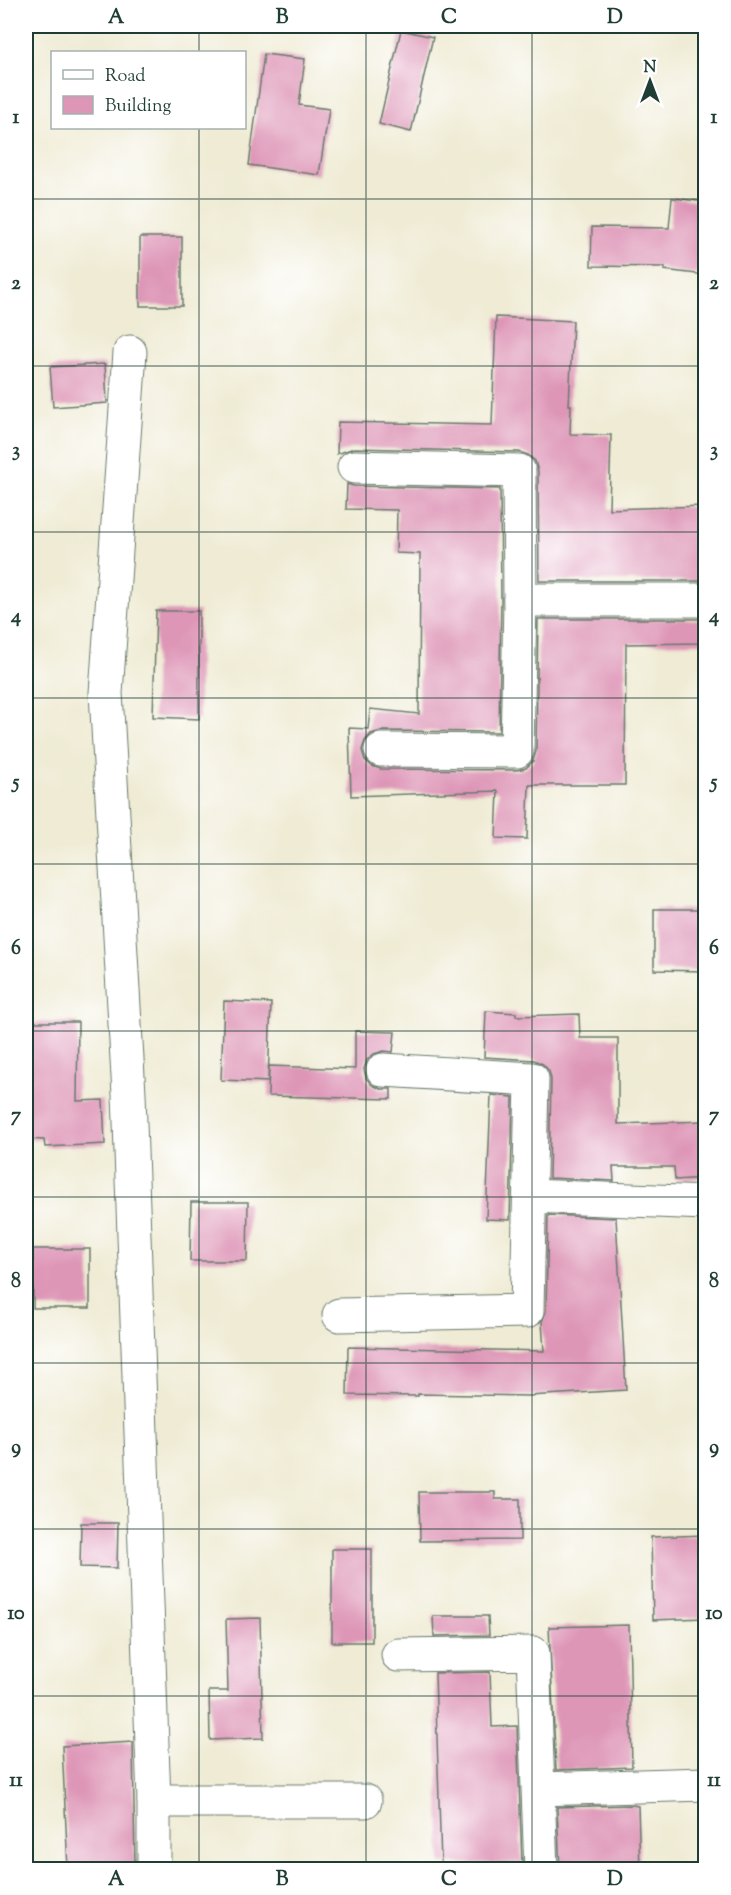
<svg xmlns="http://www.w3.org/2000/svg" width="731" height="1895" font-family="'Sorts Mill Goudy',serif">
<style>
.building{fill:#de96b7}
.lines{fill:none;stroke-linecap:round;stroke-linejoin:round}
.minor-casing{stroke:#687a6c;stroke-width:35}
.minor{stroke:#fff;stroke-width:33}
.grid{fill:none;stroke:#1f3d34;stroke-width:1.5;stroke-opacity:0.55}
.neatline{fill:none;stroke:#1f3d34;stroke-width:2}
.grid-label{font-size:20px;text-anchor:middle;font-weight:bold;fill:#1f3d34}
</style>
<rect width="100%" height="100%" fill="#fff"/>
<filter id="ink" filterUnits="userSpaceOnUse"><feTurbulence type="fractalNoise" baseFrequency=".0167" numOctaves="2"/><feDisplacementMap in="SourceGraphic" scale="12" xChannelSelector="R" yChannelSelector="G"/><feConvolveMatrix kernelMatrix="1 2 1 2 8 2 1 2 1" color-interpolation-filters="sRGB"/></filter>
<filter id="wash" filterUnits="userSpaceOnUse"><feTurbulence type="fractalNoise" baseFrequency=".008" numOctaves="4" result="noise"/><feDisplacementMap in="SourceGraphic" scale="24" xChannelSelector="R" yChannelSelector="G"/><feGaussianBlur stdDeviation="1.35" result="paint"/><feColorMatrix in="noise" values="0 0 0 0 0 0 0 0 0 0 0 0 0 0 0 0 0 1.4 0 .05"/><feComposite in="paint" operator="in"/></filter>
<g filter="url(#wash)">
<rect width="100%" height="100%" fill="#efebd4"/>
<g id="blocks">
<g class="building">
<polygon points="401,30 433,37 411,132 379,124"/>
<polygon points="264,54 305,59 299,105 329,109 319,175 249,165"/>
<polygon points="672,198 705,202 705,275 664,270 665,267 591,266 592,227 669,228"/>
<rect x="140" y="237" width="42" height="69"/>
<polygon points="496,317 573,321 569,405 571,405 570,434 611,435 609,509 705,506 705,581 539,581 538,471 535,461 528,455 519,452 354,448 337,454 338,422 492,425"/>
<polygon points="105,364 107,403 53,407 50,367"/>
<polygon points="347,484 354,486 500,489 501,600 499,732 381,731 371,734 365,741 362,750 365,760 372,766 381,769 517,770 526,768 533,761 536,751 538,619 705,619 705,643 626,644 625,785 529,785 527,839 496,838 498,791 351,796 349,728 368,729 370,709 419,714 420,554 396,553 397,510 346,509"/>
<polygon points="156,611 199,611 199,719 153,717"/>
<polygon points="654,909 705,909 705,971 654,970"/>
<polygon points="224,1001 271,1003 268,1082 221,1080"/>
<polygon points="486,1011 516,1013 516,1016 579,1014 580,1038 618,1038 618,1124 705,1121 705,1178 675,1180 674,1167 613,1167 614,1181 549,1178 551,1079 549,1071 543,1064 534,1060 484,1057"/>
<polygon points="26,1022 78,1022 77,1101 103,1100 105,1144 45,1147 44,1140 26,1139"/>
<polygon points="355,1031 395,1032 393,1052 384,1051 374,1054 367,1060 364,1069 366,1078 372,1085 381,1089 391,1089 391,1099 268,1096 269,1066 355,1069"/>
<polygon points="491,1095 513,1097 510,1220 486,1219"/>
<polygon points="191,1202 248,1202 247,1261 190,1261"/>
<polygon points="548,1215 616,1218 626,1390 529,1396 418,1394 418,1396 347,1395 348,1347 544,1351 542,1322 546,1311"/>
<rect x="33" y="1249" width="57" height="59"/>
<polygon points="419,1492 495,1492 495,1499 520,1499 520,1540 420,1541"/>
<polygon points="81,1523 118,1523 117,1568 80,1567"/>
<polygon points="705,1535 705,1618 653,1620 651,1537"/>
<rect x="332" y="1549" width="40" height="93"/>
<polygon points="433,1616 488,1616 489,1635 434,1636"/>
<polygon points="260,1618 263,1738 210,1740 209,1691 228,1691 226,1619"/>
<polygon points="629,1625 632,1767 556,1770 549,1627"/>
<polygon points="490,1672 492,1727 517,1726 522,1863 441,1864 435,1673"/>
<polygon points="133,1742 135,1869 68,1869 62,1746"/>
<polygon points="632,1805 638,1806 640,1869 560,1869 557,1807"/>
</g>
</g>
</g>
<g filter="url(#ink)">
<use href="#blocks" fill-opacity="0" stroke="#687a6c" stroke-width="1.5"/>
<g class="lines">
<defs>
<g id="minor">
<polyline points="130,352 106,693 129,1094 154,1801 154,1870"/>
<polyline points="354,467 519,471 520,600 517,751 381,750"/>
<polyline points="520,600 706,600"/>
<polyline points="530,1196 706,1203"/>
<polyline points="339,1315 527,1311 532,1079 383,1070"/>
<polyline points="398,1655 533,1653 541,1870"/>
<polyline points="539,1789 706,1784"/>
<polyline points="154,1801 365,1801"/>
</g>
</defs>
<use href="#minor" class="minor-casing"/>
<use href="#minor" class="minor"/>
</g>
</g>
<path class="grid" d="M 199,26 L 199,52M 366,26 L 366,1870M 532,26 L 532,1870M 199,128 L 199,1870M 26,199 L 706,199M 26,366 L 706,366M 26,532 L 706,532M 26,698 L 706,698M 26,864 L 706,864M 26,1031 L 706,1031M 26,1197 L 706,1197M 26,1363 L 706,1363M 26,1529 L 706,1529M 26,1696 L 706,1696"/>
<rect width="731" height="1895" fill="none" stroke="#fff" stroke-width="66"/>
<rect x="51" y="51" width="195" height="78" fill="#ffffff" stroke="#a5b1ae" stroke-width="1.5"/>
<rect x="63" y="70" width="30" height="9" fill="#ffffff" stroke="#a5b1ae" stroke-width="1.5"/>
<text x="105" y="81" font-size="18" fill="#1f3d34">Road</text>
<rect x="63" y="96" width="30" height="18" fill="#de96b7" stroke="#a5b1ae" stroke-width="1.5"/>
<text x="105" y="111" font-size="18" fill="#1f3d34">Building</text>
<g transform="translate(650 81)" stroke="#ffffff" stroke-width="4.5" paint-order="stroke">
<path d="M0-4.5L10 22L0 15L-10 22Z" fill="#1f3d34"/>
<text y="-9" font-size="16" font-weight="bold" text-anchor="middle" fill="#1f3d34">N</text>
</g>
<rect x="33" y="33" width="665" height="1829" class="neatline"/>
<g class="grid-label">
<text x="116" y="23">A</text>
<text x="282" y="23">B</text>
<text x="449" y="23">C</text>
<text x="615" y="23">D</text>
<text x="16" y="123">1</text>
<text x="714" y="123">1</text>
<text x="16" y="289">2</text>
<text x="714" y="289">2</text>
<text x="16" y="456">3</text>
<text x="714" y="456">3</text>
<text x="16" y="622">4</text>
<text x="714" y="622">4</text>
<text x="16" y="788">5</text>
<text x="714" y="788">5</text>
<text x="16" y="954">6</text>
<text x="714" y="954">6</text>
<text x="16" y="1121">7</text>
<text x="714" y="1121">7</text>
<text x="16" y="1287">8</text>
<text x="714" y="1287">8</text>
<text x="16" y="1453">9</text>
<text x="714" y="1453">9</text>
<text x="16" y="1619">10</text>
<text x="714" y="1619">10</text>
<text x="16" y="1786">11</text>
<text x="714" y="1786">11</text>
<text x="116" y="1885">A</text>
<text x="282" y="1885">B</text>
<text x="449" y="1885">C</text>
<text x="615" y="1885">D</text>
</g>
</svg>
